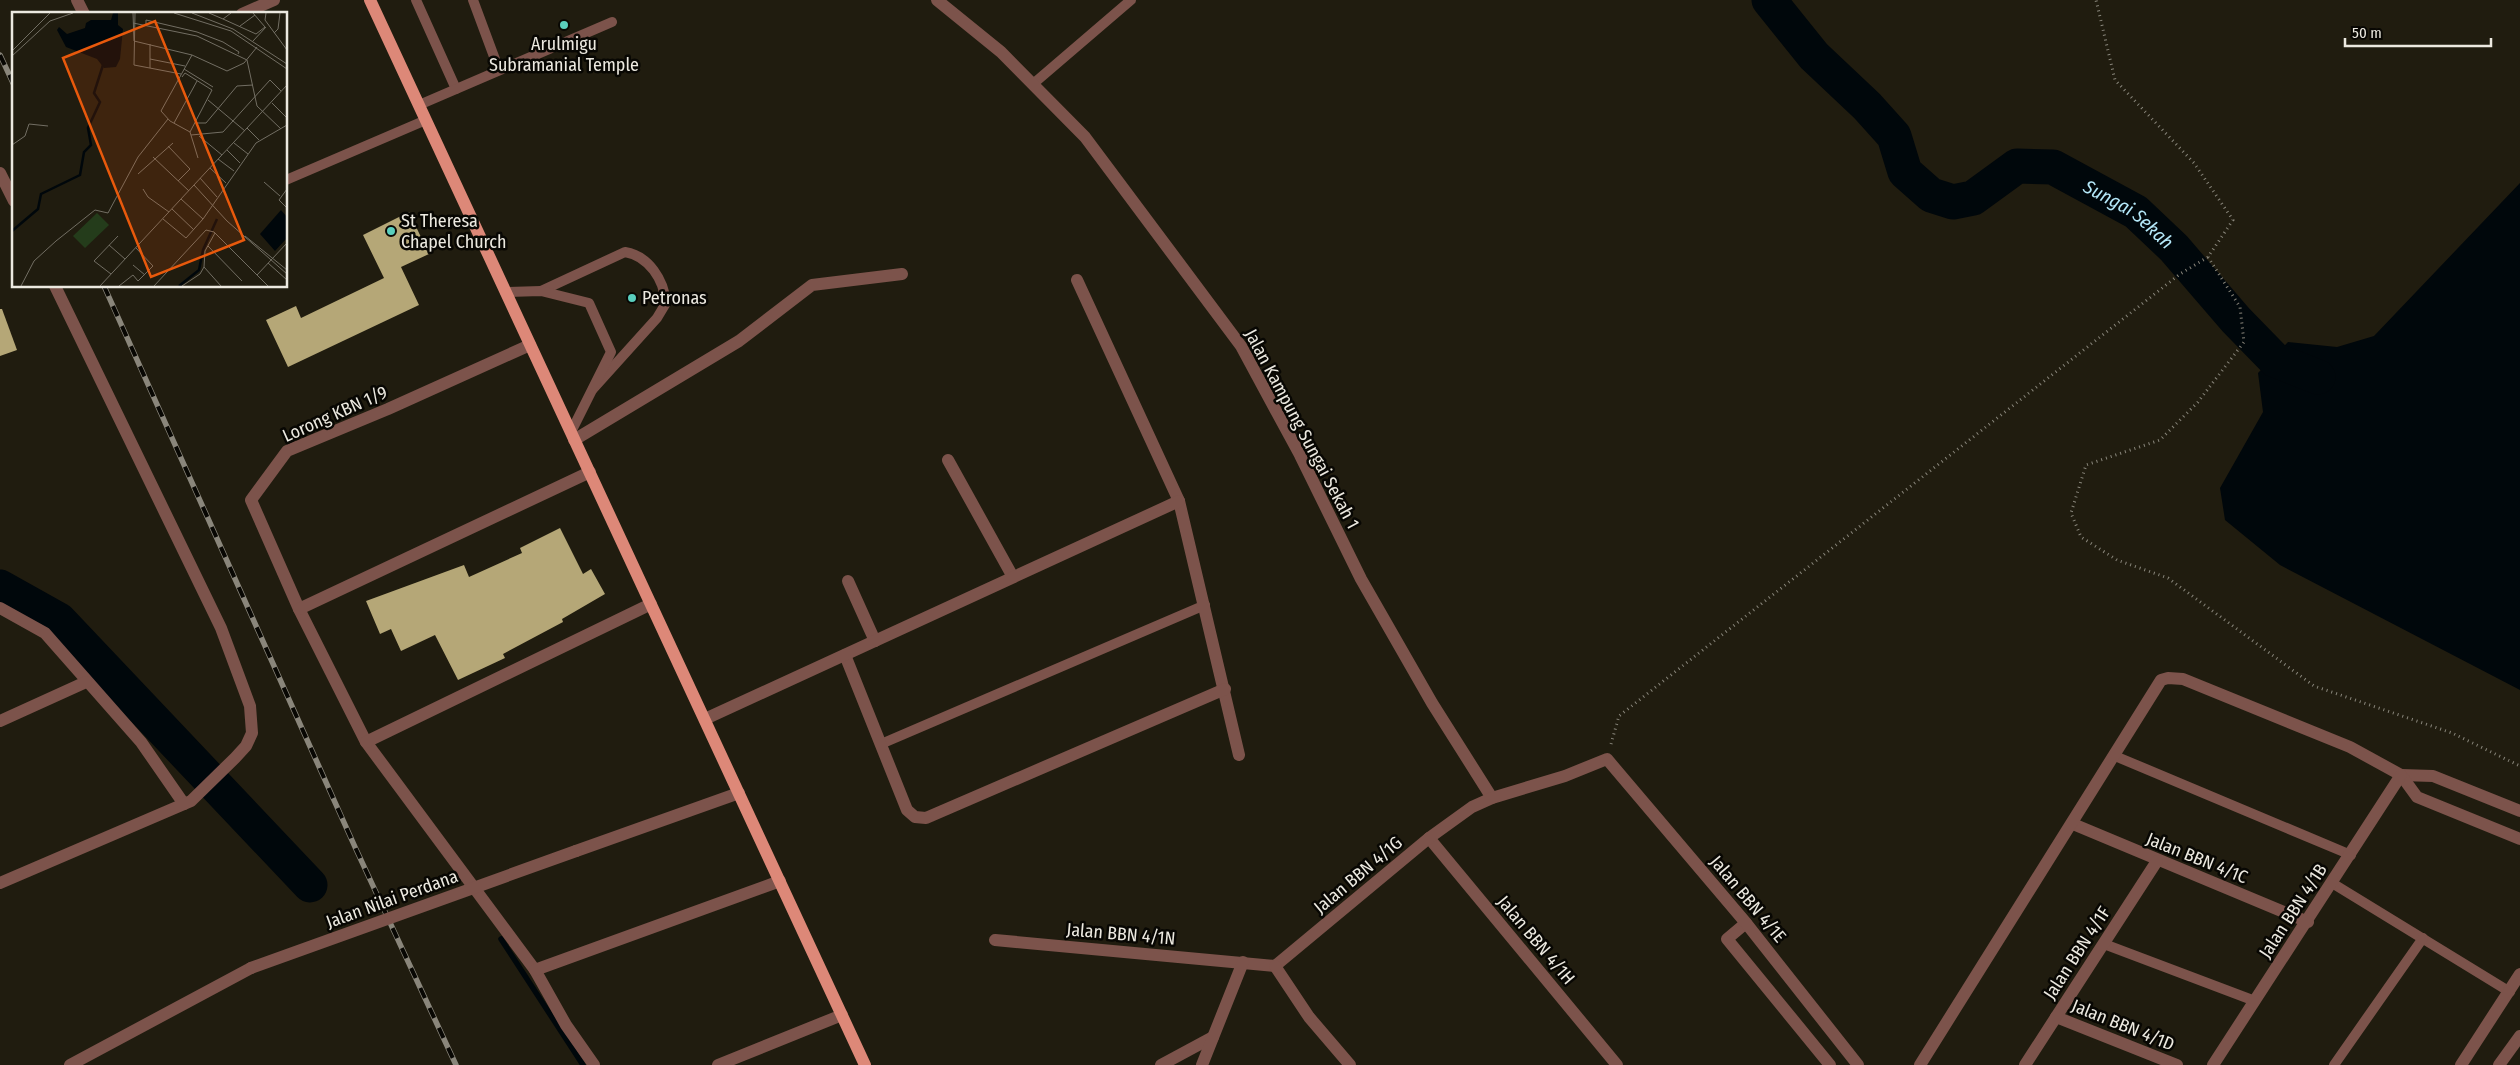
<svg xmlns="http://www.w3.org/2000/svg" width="2520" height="1065" font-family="'Fira Sans Condensed',sans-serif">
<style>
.water{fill:#00070b}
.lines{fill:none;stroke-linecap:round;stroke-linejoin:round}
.stream{stroke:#00070b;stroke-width:5.5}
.river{stroke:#00070b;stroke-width:35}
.building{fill:#b5a777}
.path{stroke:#89867b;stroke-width:3;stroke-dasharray:1 4;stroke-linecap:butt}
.service{stroke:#7c534b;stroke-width:10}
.minor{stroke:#7c534b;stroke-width:12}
.primary{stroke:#dd8878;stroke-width:12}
.rail-casing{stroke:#8a867b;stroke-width:5.5}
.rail{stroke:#080703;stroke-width:4;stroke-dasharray:11;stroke-linecap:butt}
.minor-bridge{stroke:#7c534b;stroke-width:12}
.poi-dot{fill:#5acebd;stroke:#080703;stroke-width:2}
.labels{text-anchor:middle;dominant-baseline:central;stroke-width:5;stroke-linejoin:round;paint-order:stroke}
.poi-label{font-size:18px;fill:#ece9e0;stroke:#080703;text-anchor:start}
.street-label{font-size:18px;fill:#ece9e0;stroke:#080703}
.water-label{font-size:19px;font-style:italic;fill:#b4e8f9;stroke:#080703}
.inset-river{fill:none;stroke:#00070b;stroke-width:2.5}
.inset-road{fill:none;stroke:#726e63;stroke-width:1}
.view{fill:#e8590c;fill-opacity:0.15;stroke:#e8590c;stroke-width:2.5}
.inset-edge{fill:none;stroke:#ece9e0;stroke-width:2.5}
</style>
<rect width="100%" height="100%" fill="#201c0f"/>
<polygon class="water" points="2520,183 2520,690 2280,565 2225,520 2220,488 2263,412 2258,373 2288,342 2337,347 2374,336"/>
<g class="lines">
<polyline class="stream" points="501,939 583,1065"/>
<g class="river">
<path id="s1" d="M 1769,0 L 1814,56 L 1867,106 L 1894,136 L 1905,172 L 1931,195 L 1953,202 L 1973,198 L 2017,166 L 2053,167 L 2136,212 L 2174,248 L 2236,320 L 2275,360 L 2318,377"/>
<polyline points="0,587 59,620 310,885"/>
</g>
</g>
<g class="building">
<polygon points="409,212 429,254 401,267 419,305 288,367 266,320 296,306 301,318 384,278 363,235"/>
<polygon points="0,309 2,309 17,350 0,356"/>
<polygon points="560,528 583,574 591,569 605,594 562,619 563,622 503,654 505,658 458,680 435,635 401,651 391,629 380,634 366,601 464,565 469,577 522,553 520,548"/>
</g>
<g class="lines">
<g class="path">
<polyline points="2208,257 2240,307 2244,342 2198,402 2160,440 2086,465 2071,513 2081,537 2117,560 2168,578 2314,686 2452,733 2520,766"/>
<polyline points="1611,744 1619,716 2180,274 2208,257 2233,220 2194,163 2115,80 2096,0"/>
</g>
<g class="service">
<polyline points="416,0 456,89"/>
<polyline points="473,0 499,70"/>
<polyline points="1033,84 1131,0"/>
<polyline points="419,105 612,22"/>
<polyline points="286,180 426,120"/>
<path d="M 541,291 L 625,252 C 649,256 664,280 666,303 L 657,318 L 593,389"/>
<polyline points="505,292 541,291 589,303 611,352 571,432"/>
<polyline points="881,744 1205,605"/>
<polyline points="2115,756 2351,855"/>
<polyline points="2332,883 2510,992"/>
<polyline points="2104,944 2255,1001"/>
<polyline points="2334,1065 2423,938"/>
</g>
<g class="minor">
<polyline points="77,0 84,14"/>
<polyline points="937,0 1001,52 1085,137 1241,346 1300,455 1361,579 1432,703 1492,798"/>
<polyline points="242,14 274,0"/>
<polyline points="0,173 14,201"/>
<polyline points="1077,280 1179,501 1239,755"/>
<polyline points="530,345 388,409 287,451 251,500 299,609 366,742 535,970 566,1025 594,1065"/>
<polyline points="574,440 739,341 812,285 902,274"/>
<polyline points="948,460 1013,577"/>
<polyline points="848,581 875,641"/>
<polyline points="0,608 45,633 141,742 184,804"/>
<polyline points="299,609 590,472"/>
<polyline points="845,655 907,810 915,817 926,818 1225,689"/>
<polyline points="705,719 1179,501"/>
<polyline points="0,721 86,682"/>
<polyline points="366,742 651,604"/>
<polyline points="2401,775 2433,776 2520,811"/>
<polyline points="2073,824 2308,922"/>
<polyline points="1429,838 1617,1065"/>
<polyline points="576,851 739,793"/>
<polyline points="0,883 191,801 235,758 246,746 252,733 250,706 221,628 55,286"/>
<polyline points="1746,923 1727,939 1830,1065"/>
<polyline points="995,940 1275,966 1429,838 1472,807 1492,798 1565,776 1607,759 1746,923 1858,1065"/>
<polyline points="1275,966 1309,1017 1350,1065"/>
<polyline points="535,970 780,881"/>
<polyline points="2056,1017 2177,1065"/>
<polyline points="70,1065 251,968"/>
<polyline points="718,1065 842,1015"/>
<polyline points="1161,1065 1213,1037"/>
<polyline points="1202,1065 1243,962"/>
<polyline points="1920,1065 2161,680 2168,678 2183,679 2350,747 2401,775 2417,797 2520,839"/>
<polyline points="2025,1065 2157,861"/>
<polyline points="2213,1065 2401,775"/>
<polyline points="2461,1065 2520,974"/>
<polyline points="2499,1065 2520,1036"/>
</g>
<polyline class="primary" points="370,0 865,1065"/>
<defs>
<g id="rail">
<polyline points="0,55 14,85"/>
<polyline points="104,286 355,847 456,1065"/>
</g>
</defs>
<use href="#rail" class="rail-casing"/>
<use href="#rail" class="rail"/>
<polyline class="minor-bridge" points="251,968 576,851"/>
</g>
<g class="poi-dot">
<circle cx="564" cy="25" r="5"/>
<circle cx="391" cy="231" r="5"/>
<circle cx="632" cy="298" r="5"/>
</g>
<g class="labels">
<g class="poi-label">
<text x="564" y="44" text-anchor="middle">Arulmigu<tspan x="564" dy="21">Subramanial Temple</tspan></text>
<text x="401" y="221">St Theresa<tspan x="401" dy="21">Chapel Church</tspan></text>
<text x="642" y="298">Petronas</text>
</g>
<g class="street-label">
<text transform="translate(335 414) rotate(-24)">Lorong KBN 1/9</text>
<text transform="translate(1302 429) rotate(62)">Jalan Kampung Sungai Sekah 1</text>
<text transform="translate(2197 858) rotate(22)">Jalan BBN 4/1C</text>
<text transform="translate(1358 875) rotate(-40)">Jalan BBN 4/1G</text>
<text transform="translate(392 899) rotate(-20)">Jalan Nilai Perdana</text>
<text transform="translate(1748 899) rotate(50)">Jalan BBN 4/1E</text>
<text transform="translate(2293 911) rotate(-57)">Jalan BBN 4/1B</text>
<text transform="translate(1121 934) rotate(5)">Jalan BBN 4/1N</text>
<text transform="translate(1536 940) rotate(50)">Jalan BBN 4/1H</text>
<text transform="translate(2077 953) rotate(-57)">Jalan BBN 4/1F</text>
<text transform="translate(2123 1025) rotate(22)">Jalan BBN 4/1D</text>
</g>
<g class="water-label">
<text stroke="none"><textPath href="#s1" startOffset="481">Sungai Sekah</textPath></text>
</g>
</g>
<g transform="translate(12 12)">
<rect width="275" height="275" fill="#201c0f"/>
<path d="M 85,201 L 97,213 L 73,236 L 61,224 Z" fill="#243c1b"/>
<path d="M 101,1 L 106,1 L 106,13 L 111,17 L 108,47 L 104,55 L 92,56 L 85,47 L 54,35 L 45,18 L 47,15 L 55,22 L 73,16 L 74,11 L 79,8 L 99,8 ZM 269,198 L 275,205 L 275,226 L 263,239 L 248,222 Z" fill="#00070b"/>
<path class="inset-river" d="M 0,219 L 26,197 L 29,182 L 68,163 L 72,140 L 79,133 L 76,116 L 88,90 L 82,81 L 91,53M 167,274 L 187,258 L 191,238 L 205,207"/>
<path class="inset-road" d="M 121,1 L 122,29M 123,1 L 122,53 L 169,62M 162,1 L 219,19 L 275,57M 180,1 L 221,17 L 275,52M 197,1 L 211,7 L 219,1M 254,1 L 253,8 L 275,38M 211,7 L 244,22 L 253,15 L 241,1M 121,11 L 185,24 L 235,48 L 245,94 L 269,117M 134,12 L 134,8 L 185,20 L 211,30 L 227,40 L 226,42M 228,14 L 243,3M 262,21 L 266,17 L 268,1M 122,29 L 180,43 L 215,59 L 232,51 L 245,35M 241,29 L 254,15M 0,39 L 38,1M 180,43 L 149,99 L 158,109 L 178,120 L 186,146M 0,44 L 38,9 L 61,1M 138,47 L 173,54M 138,56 L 138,32M 172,57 L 201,75M 170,65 L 173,61 L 200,78 L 178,120M 196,88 L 233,119M 260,91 L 275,106M 162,111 L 185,69M 184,111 L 194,111 L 225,74 L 241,73M 235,116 L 247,128M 179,123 L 211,120 L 258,68 L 269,79M 187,124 L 210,143M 222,131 L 236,142M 0,133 L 13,124 L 17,112 L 36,114M 156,134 L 178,157 L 166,169M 215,138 L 228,151M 141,145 L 177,179M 206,147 L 222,159M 198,156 L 214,171M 126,162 L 161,131M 188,166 L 205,185M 252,170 L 268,184M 182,173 L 215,209 L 275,262M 131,177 L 136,185 L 157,200M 275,177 L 267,188 L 275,196M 169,187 L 191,207M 160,197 L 182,218M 151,207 L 174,226 L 191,207 L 244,131 L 275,113M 203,221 L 193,239 L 192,255 L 209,274M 233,224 L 275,258M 97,233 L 113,247M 196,234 L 230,269M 256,251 L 275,268M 121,253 L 133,263M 99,262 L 82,249 L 106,224M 245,263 L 275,231M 9,274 L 22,249 L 44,229 L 83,198 L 96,201 L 126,145 L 156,107M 88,274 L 275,73M 107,274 L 121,263 L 126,269 L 141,254 L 124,236M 142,274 L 194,218 L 202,220 L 256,274M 170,274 L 188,262 L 192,255"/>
<path class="view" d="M 143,9 L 232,228 L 139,265 L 51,46 Z"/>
<rect width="275" height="275" class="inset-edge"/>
</g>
<path d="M2345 38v8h146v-8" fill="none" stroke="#ece9e0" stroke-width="2.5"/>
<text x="2352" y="38" font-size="15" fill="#ece9e0" stroke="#080703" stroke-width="4" paint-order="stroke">50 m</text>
</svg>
